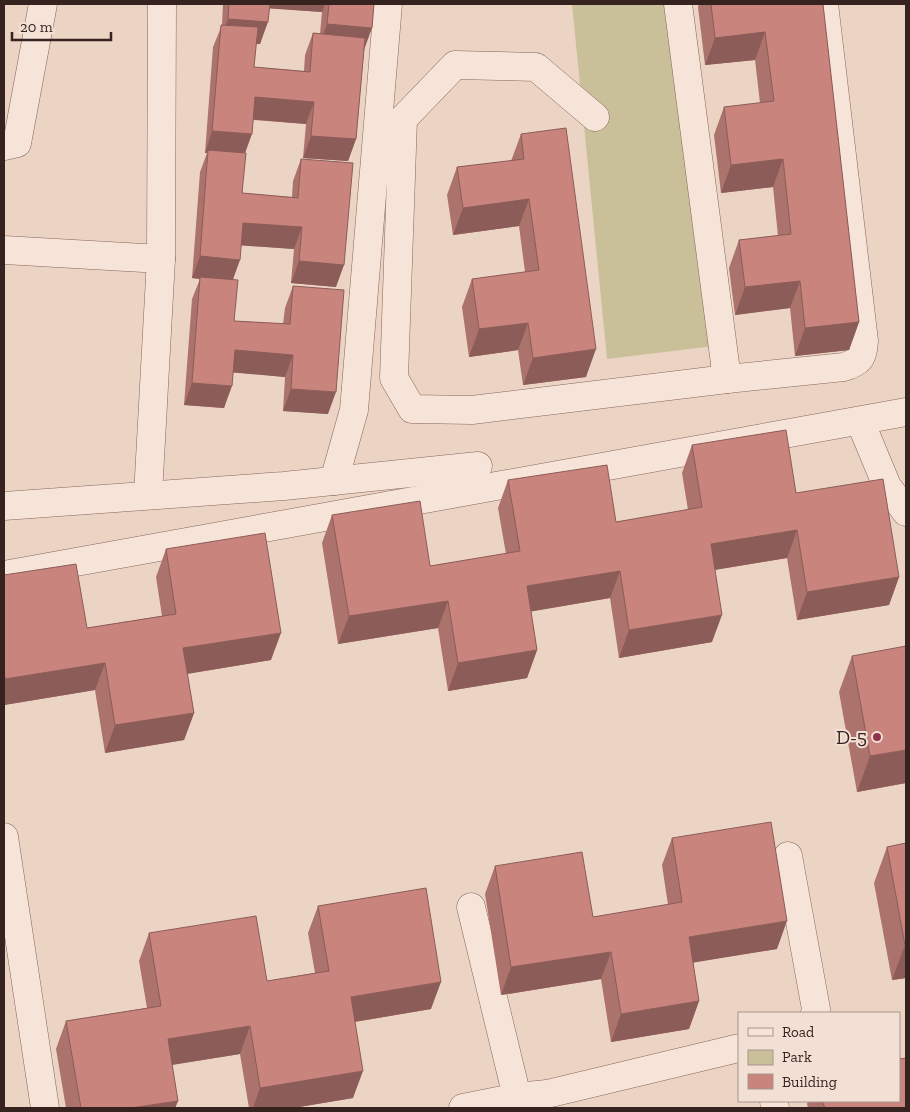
<svg xmlns="http://www.w3.org/2000/svg" width="910" height="1112" font-family="'Zilla Slab',serif">
<style>
.green{fill:#c9c099}
.lines{fill:none;stroke-linecap:round;stroke-linejoin:round}
.minor-casing{stroke:#86655c;stroke-width:29}
.minor{stroke:#f7e4d8;stroke-width:28}
.wall{fill:#ac726c;fill-rule:evenodd}
.shaded-wall{fill:#8c5c58}
.building{fill:#c8847d;stroke:#8c5c58}
.poi-dot{fill:#91304f;stroke:#f3e0d4;stroke-width:2}
.labels{text-anchor:middle;dominant-baseline:central;stroke-width:4;stroke-linejoin:round;paint-order:stroke}
.poi-label{font-size:20px;fill:#36231f;stroke:#f3e0d4;text-anchor:end}
</style>
<rect width="100%" height="100%" fill="#ecd4c5"/>
<polygon class="green" points="572,4 671,4 714,346 607,359"/>
<g class="lines">
<defs>
<g id="minor">
<path d="M 678,4 L 727,379 L 844,367 C 860,361 863,359 864,341 L 824,4"/>
<polyline points="595,117 536,67 455,65 403,119 394,378 412,409 472,410 727,379"/>
<polyline points="4,146 17,143 43,4"/>
<polyline points="4,250 161,259"/>
<polyline points="860,421 887,486 906,512"/>
<polyline points="334,481 354,410 388,4"/>
<polyline points="148,495 161,259 162,4"/>
<polyline points="4,506 284,486 478,466"/>
<polyline points="4,575 906,412"/>
<polyline points="4,837 45,1108"/>
<polyline points="788,856 816,1009 815,1013"/>
<polyline points="471,907 517,1097"/>
<polyline points="774,1101 775,1108"/>
<polyline points="463,1108 517,1097 547,1094 739,1048"/>
</g>
</defs>
<use href="#minor" class="minor-casing"/>
<use href="#minor" class="minor"/>
</g>
<g class="wall">
<path d="M 223,4 L 374,4 L 364,50 L 356,139 L 348,161 L 303,158 L 306,124 L 253,120 L 245,153 L 242,193 L 292,197 L 293,181 L 301,159 L 336,287 L 291,283 L 294,249 L 241,245 L 233,280 L 234,321 L 283,324 L 285,308 L 293,286 L 328,414 L 283,411 L 285,377 L 233,372 L 224,408 L 184,405 L 192,299 L 200,279 L 192,278 L 200,172 L 207,153 L 205,153 L 213,47 L 222,25 ZM 269,8 L 322,12 L 320,34 L 313,33 L 305,55 L 304,71 L 254,67 L 256,44 L 260,44 Z"/>
<polygon points="699,4 823,4 859,322 849,350 795,356 790,308 735,315 729,268 739,240 778,236 773,187 721,193 714,135 724,107 760,103 755,60 705,65 698,7"/>
<polygon points="521,134 586,377 523,385 518,350 469,357 462,307 472,279 525,272 519,226 453,235 447,195 457,167 511,161"/>
<polygon points="692,445 796,493 899,577 889,605 797,620 787,558 715,570 712,642 619,658 610,598 531,611 537,650 527,678 448,691 438,628 338,644 322,543 332,515 430,566 506,554 498,508 508,480 616,522 688,510 682,473"/>
<polygon points="166,549 271,660 187,674 194,713 184,740 105,753 95,690 4,705 4,575 87,628 162,616 156,577"/>
<polygon points="852,656 906,783 857,792 839,692"/>
<polygon points="672,838 777,949 693,962 699,1001 689,1029 611,1042 601,979 501,995 485,894 495,866 593,917 668,905 662,865"/>
<polygon points="906,843 906,978 892,980 874,883 887,847"/>
<polygon points="318,906 431,1009 355,1022 353,1098 293,1108 249,1108 240,1054 172,1065 178,1101 175,1108 66,1108 56,1049 66,1021 147,1008 139,961 149,933 267,981 315,973 308,933"/>
<polygon points="808,1101 899,1101 906,1108 808,1108 807,1104"/>
</g>
<g class="shaded-wall">
<polygon points="265,4 325,4 322,12 263,8"/>
<polygon points="228,19 268,22 260,44 220,41"/>
<polygon points="327,24 372,28 364,50 319,46"/>
<polygon points="765,32 755,60 705,65 715,38"/>
<polygon points="255,97 314,102 306,124 247,119"/>
<polygon points="212,131 252,134 244,156 208,150 207,153 205,153"/>
<polygon points="311,136 356,139 348,161 303,158"/>
<polygon points="783,159 773,187 721,193 731,165"/>
<polygon points="529,199 519,226 453,235 463,208"/>
<polygon points="243,223 302,227 294,249 235,245"/>
<polygon points="200,256 240,260 232,282 200,277 200,279 192,278"/>
<polygon points="299,261 344,265 336,287 291,283"/>
<polygon points="800,281 790,308 735,315 745,287"/>
<polygon points="859,322 849,350 795,356 805,328"/>
<polygon points="528,323 518,350 469,357 479,329"/>
<polygon points="596,349 586,377 523,385 533,358"/>
<polygon points="235,350 293,355 285,377 227,372"/>
<polygon points="192,383 232,386 224,408 184,405"/>
<polygon points="291,389 336,392 328,414 283,411"/>
<polygon points="797,530 787,558 701,572 711,544"/>
<polygon points="620,571 610,598 517,614 527,586"/>
<polygon points="899,577 889,605 797,620 807,592"/>
<polygon points="448,601 438,628 338,644 349,616"/>
<polygon points="722,615 712,642 619,658 629,630"/>
<polygon points="281,633 271,660 173,676 183,648"/>
<polygon points="537,650 527,678 448,691 458,663"/>
<polygon points="105,663 95,690 4,705 4,683 5,679"/>
<polygon points="194,713 184,740 105,753 115,725"/>
<polygon points="906,750 906,783 857,792 870,756"/>
<polygon points="787,921 777,949 679,965 689,937"/>
<polygon points="906,944 906,978 892,980 905,945"/>
<polygon points="611,952 601,979 501,995 511,967"/>
<polygon points="441,982 431,1009 341,1024 351,997"/>
<polygon points="699,1001 689,1029 611,1042 621,1014"/>
<polygon points="250,1026 240,1054 158,1067 168,1039"/>
<polygon points="363,1071 353,1098 293,1108 253,1108 260,1088"/>
<polygon points="178,1101 175,1108 131,1108"/>
</g>
<g class="building">
<polygon points="229,4 270,4 268,22 228,19"/>
<polygon points="329,4 374,4 372,28 327,24"/>
<polygon points="711,4 823,4 859,322 805,328 800,281 745,287 739,240 791,234 783,159 731,165 724,107 774,101 765,32 715,38"/>
<polygon points="221,25 258,27 254,67 310,72 313,33 365,38 356,139 311,136 314,102 255,97 252,134 212,131"/>
<polygon points="566,128 596,349 533,358 528,323 479,329 472,279 539,270 529,199 463,208 457,167 524,159 521,134"/>
<polygon points="208,150 246,153 242,193 298,198 301,159 353,163 344,265 299,261 302,227 243,223 240,260 200,256"/>
<polygon points="200,277 238,280 234,321 290,324 293,286 344,290 336,392 291,389 293,355 235,350 232,386 192,383"/>
<polygon points="786,430 796,493 883,479 899,577 807,592 797,530 711,544 722,615 629,630 620,571 527,586 537,650 458,663 448,601 349,616 332,515 420,501 430,566 520,551 508,480 607,465 616,522 702,507 692,445"/>
<polygon points="265,533 281,633 183,648 194,713 115,725 105,663 5,679 4,670 4,575 76,564 87,628 176,614 166,549"/>
<polygon points="906,646 906,750 870,756 852,656"/>
<polygon points="771,822 787,921 689,937 699,1001 621,1014 611,952 511,967 495,866 582,852 593,917 682,902 672,838"/>
<polygon points="906,843 906,944 905,945 887,847"/>
<polygon points="426,888 441,982 351,997 363,1071 260,1088 250,1026 168,1039 178,1101 131,1108 81,1108 66,1021 161,1006 149,933 256,916 267,981 329,971 318,906"/>
<polygon points="906,1058 906,1108 825,1108 822,1101 899,1101 899,1059"/>
</g>
<circle class="poi-dot" cx="877" cy="737" r="5"/>
<g class="labels">
<g class="poi-label">
<text x="867" y="737">D-5</text>
</g>
</g>
<rect width="910" height="1112" fill="none" stroke="#36231f" stroke-width="10"/>
<rect x="738" y="1012" width="162" height="90" fill="#f3e0d4" stroke="#a7948c"/>
<rect x="748" y="1028" width="25" height="8" fill="#f7e4d8" stroke="#a7948c"/>
<text x="782" y="1037" font-size="15" fill="#36231f">Road</text>
<rect x="748" y="1050" width="25" height="15" fill="#c9c099" stroke="#a7948c"/>
<text x="782" y="1062" font-size="15" fill="#36231f">Park</text>
<rect x="748" y="1074" width="25" height="15" fill="#c8847d" stroke="#a7948c"/>
<text x="782" y="1087" font-size="15" fill="#36231f">Building</text>
<path d="M12 32v8h99v-8" fill="none" stroke="#36231f" stroke-width="2.5"/>
<text x="20" y="32" font-size="15" fill="#36231f" stroke="#f3e0d4" stroke-width="4" paint-order="stroke">20 m</text>
</svg>
